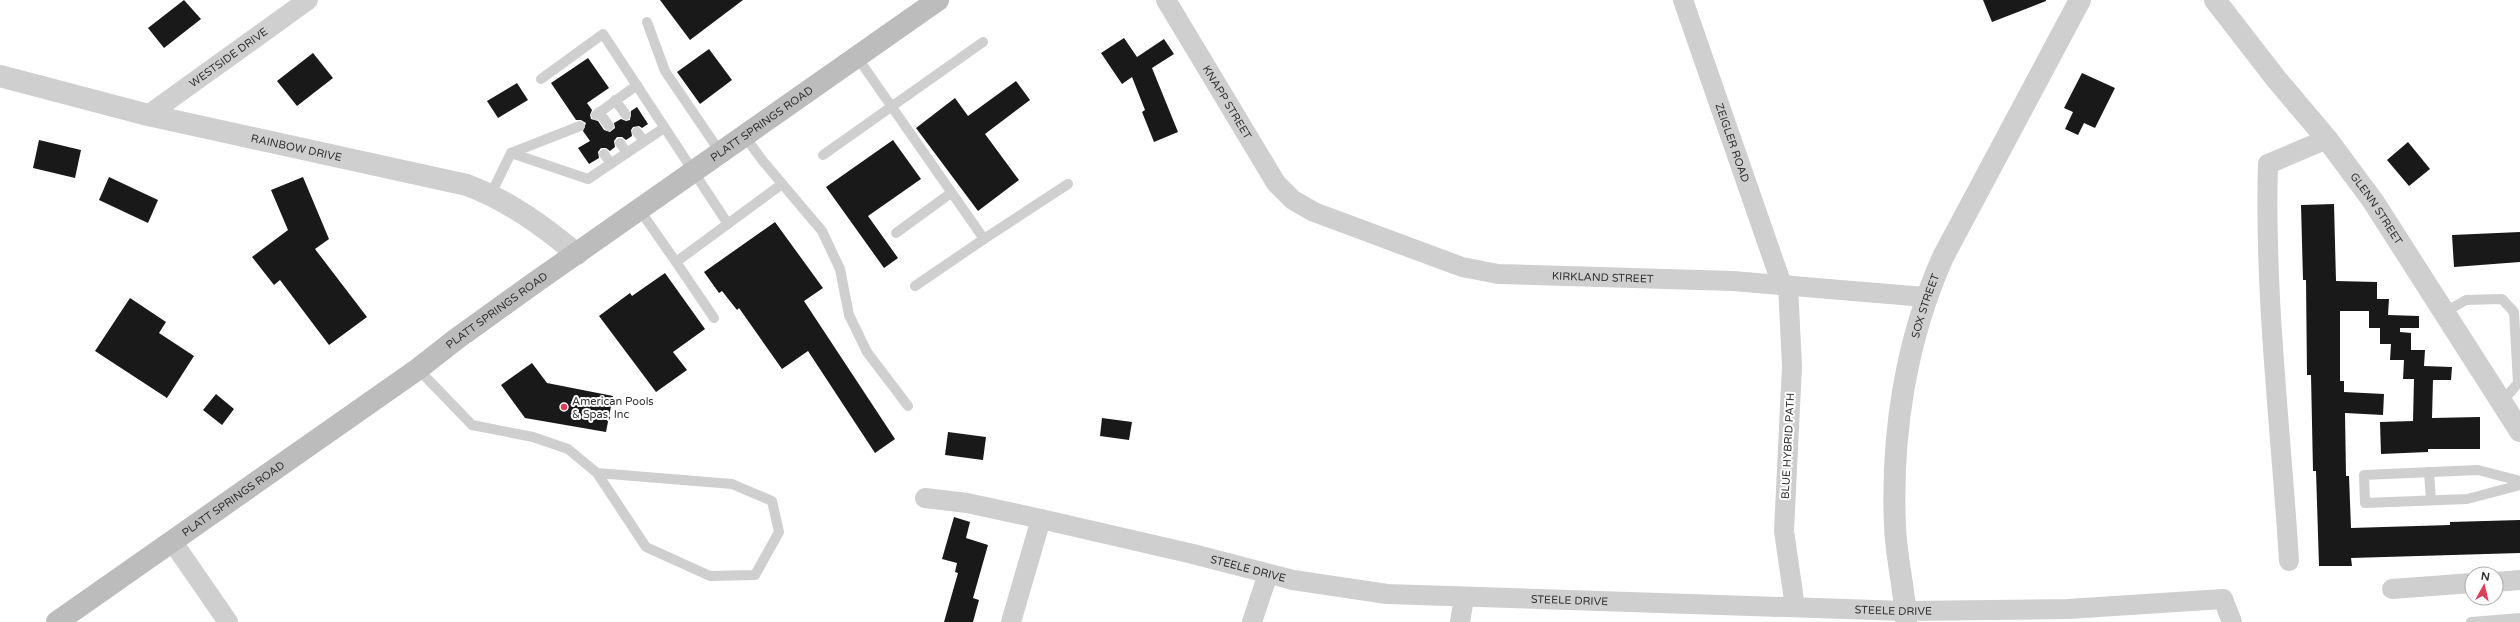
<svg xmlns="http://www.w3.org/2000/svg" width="2520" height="622" font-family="'Varela Round',sans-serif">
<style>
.building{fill:#191919}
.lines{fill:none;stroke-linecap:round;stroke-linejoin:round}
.service{stroke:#cfcfcf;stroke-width:10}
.minor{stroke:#cfcfcf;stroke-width:20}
.tertiary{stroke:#cfcfcf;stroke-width:22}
.secondary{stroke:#bcbcbc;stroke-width:22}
.poi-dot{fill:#df3e59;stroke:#fff;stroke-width:1.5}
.labels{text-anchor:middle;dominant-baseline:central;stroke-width:4;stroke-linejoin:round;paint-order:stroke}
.street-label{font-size:11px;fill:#323232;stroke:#fff}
.poi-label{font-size:11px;fill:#323232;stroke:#fff;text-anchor:start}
</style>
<rect width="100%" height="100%" fill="#fff"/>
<g class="building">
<polygon points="184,0 201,19 164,48 148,28"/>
<polygon points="660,0 743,0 690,40"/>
<polygon points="1983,0 2046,0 2046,1 1992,22"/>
<polygon points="1124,38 1137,57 1164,39 1174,54 1152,68 1178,132 1154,142 1142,112 1145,110 1132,77 1122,84 1101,53"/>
<polygon points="709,49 732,80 700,104 677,72"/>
<polygon points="313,53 333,78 297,106 277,81"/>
<polygon points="588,58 609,88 587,103 592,110 590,115 591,119 598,121 604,130 610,132 615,128 614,123 621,119 626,121 630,120 631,111 637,107 648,124 642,128 639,126 633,127 631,130 632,136 626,140 622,137 617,137 614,141 615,147 610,151 606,148 601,148 598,152 599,158 589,164 578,148 590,141 583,131 586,123 581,120 576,120 551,83"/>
<polygon points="2082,73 2115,88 2095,128 2084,123 2078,135 2065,129 2073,112 2064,108"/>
<polygon points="1016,81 1030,100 985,134 1019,180 978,211 916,128 955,98 968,116"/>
<polygon points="517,83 528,100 498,118 487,101"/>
<polygon points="39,140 81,150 75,178 33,168"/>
<polygon points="893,140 921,179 868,216 898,258 884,268 826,187"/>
<polygon points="2408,142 2430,169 2409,186 2387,160"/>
<polygon points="109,177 158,200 148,223 99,200"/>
<polygon points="303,177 329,239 315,249 367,317 329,345 280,280 274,285 252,257 288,230 271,190"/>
<polygon points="2334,204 2336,281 2377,282 2377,299 2389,299 2388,315 2419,316 2419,328 2400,328 2400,332 2411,333 2411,350 2425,350 2424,366 2452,367 2451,380 2433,380 2432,418 2480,417 2480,449 2428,449 2428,452 2381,454 2380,422 2413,421 2414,379 2403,379 2404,360 2390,360 2391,344 2380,344 2380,328 2369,328 2369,311 2340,311 2340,381 2344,381 2344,392 2384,394 2383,415 2345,413 2346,476 2349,476 2351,528 2450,525 2450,522 2520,520 2520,553 2351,558 2352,566 2319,566 2316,471 2313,471 2311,375 2307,375 2306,280 2303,280 2301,205"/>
<polygon points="775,222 823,288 804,301 895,439 875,453 808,351 782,369 739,308 737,310 722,291 719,293 704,272"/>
<polygon points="2520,232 2520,262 2454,267 2452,235"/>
<polygon points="665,273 705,329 673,352 687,370 656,392 599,316 630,293 632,296"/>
<polygon points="130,298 166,322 159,333 194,356 167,398 95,351"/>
<polygon points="532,363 547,383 613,396 606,432 525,418 501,385"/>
<polygon points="216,394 234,409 222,425 203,410"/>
<polygon points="1102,418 1132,422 1129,440 1100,436"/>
<polygon points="948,432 986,437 983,460 945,455"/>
<polygon points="954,517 970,522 966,538 988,545 973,598 979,600 973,622 944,622 958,573 955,572 957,563 942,559"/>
</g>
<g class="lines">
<g class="service">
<polyline points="647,22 665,71 720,152"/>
<polyline points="857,57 984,239 1068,184"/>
<polyline points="541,79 603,34 728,224"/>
<polyline points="615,100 626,115"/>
<polyline points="599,112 609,126"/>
<polyline points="596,115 637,85"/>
<polyline points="637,132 644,141"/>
<polyline points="744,135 762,160 822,231 840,269 849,315 867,352 908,406"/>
<polyline points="620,143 627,153"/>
<polyline points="511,153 580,126"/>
<polyline points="604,154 611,164"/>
<polyline points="823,155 983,42"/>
<polyline points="491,194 511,153 588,179 664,128"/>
<polyline points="639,209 676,262 782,184"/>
<polyline points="896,233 951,193"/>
<polyline points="676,262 714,318"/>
<polyline points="915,286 984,239"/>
<polyline points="2445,312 2466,300 2502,299 2514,312 2518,383 2502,402"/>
<polyline points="418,369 472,425 533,437 568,449 597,473 646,547 710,576 755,575 779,532 772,501 732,484 597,473"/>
<polyline points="2429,472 2431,500"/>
<polyline points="2520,481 2478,470 2364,475 2365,503 2467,499 2520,485"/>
<polyline points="2471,622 2520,618"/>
</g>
<g class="minor">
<path id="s1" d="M 1166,0 L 1276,183 L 1293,200 L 1314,212 L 1462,267 L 1498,274 L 1733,281 L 1925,297"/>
<path id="s2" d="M 1683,0 L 1782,285"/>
<path id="s3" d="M 148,115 L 308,0"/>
<polyline points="1788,285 1792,366 1784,531 1795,607"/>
<path id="s4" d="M 925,498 L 967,503 L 1041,519 L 1193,554 L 1293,580 L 1387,594 L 1905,611 L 2068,609 L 2223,599 L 2232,622"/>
<polyline points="172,541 228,622"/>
<path d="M 2289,561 C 2281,429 2264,296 2268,164 L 2327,139"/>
<polyline points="2496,582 2520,580"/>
<polyline points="2392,589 2472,583"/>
<polyline points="1011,622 1041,519"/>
<polyline points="1252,622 1268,574"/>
<polyline points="1460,622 1464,598"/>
</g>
<g class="tertiary">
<path id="s5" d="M 2215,0 L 2277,80 L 2327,139 L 2373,201 L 2520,431"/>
<path id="s6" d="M 0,76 L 148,115 L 467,185 C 509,201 542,225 577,254"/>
<path id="s7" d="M 1906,622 C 1905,590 1896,558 1895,526 C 1891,434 1906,340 1943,257 L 2080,0"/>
</g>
<path class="secondary" id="s8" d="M 57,622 L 418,369 L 455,340 L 530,286 L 938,0"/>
</g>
<circle class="poi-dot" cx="564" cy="407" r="4"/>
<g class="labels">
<g class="street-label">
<text stroke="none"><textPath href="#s3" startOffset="99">WESTSIDE DRIVE</textPath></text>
<text stroke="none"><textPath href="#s1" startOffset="119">KNAPP STREET</textPath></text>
<text stroke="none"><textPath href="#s8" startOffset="863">PLATT SPRINGS ROAD</textPath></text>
<text stroke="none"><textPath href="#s2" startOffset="151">ZEIGLER ROAD</textPath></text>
<text stroke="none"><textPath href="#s6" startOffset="305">RAINBOW DRIVE</textPath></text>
<text stroke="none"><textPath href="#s5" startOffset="264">GLENN STREET</textPath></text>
<text stroke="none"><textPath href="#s1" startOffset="561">KIRKLAND STREET</textPath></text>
<text stroke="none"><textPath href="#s7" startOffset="320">SOX STREET</textPath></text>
<text stroke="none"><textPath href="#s8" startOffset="539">PLATT SPRINGS ROAD</textPath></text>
<text transform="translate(1788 446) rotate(-87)">BLUE HYBRID PATH</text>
<text stroke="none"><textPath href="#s8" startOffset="215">PLATT SPRINGS ROAD</textPath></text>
<text stroke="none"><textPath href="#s4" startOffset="331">STEELE DRIVE</textPath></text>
<text stroke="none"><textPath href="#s4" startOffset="655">STEELE DRIVE</textPath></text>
<text stroke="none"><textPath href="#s4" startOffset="979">STEELE DRIVE</textPath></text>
</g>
<g class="poi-label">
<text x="572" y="401">American Pools<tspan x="572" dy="13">&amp; Spas, Inc</tspan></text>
</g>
</g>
<g transform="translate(2484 586) rotate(8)"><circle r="19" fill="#ffffff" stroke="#adadad"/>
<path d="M0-3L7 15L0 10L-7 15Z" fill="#df3e59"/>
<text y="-6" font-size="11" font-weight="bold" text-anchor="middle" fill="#323232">N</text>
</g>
</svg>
